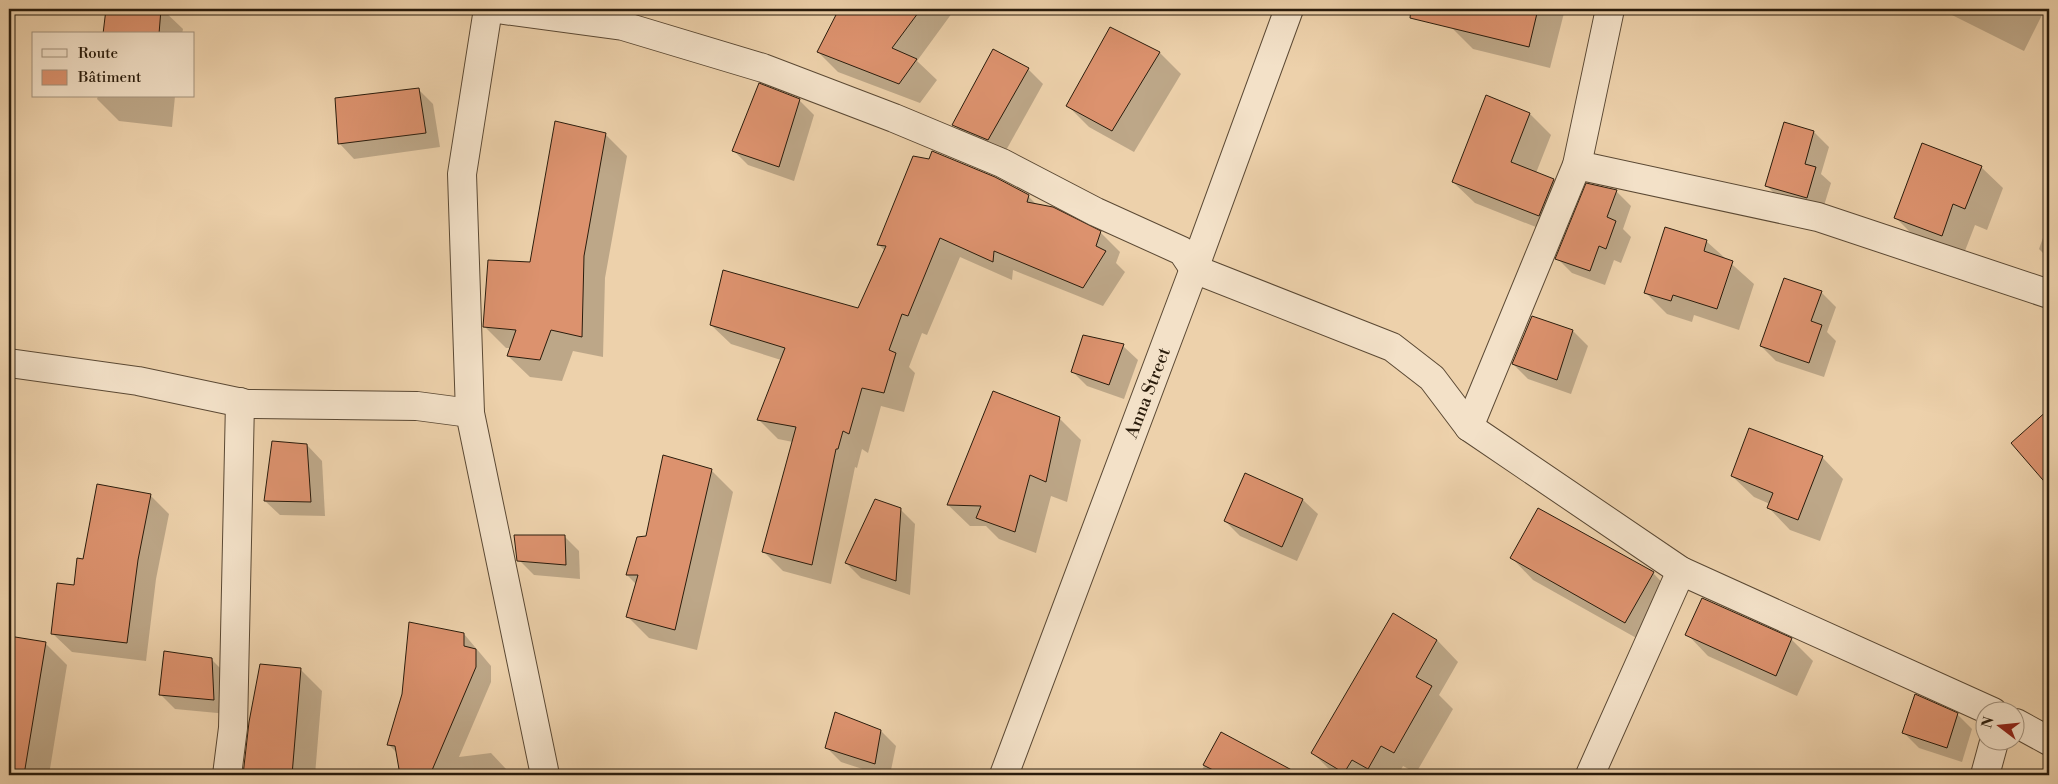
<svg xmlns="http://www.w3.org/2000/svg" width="2058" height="784" font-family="'Libre Bodoni',serif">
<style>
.shadow{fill:#0003}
.building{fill:#dc926e;stroke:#2a1c0c}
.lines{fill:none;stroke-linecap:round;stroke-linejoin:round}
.street-casing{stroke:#5b4934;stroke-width:30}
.street{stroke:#f3e1c8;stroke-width:28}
.labels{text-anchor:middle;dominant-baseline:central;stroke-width:5;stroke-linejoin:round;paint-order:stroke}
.street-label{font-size:18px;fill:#2a1c0c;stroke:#f3e1c8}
</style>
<rect width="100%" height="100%" fill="#edd1ab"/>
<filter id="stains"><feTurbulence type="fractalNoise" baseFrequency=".004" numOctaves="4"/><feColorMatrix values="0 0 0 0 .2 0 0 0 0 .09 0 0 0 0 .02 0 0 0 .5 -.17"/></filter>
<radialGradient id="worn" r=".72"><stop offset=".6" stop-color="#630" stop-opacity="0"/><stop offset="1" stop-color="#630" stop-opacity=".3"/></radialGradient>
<g class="shadow">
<polygon points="107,9 162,9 183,29 182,34 105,34"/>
<polygon points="841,9 955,9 917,61 937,80 920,103 838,72 818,52"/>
<polygon points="1456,9 1565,9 1550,68 1473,49 1451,27"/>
<polygon points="1944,9 2045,9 2024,51 1948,13"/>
<polygon points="1111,29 1160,53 1181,74 1134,152 1089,127 1068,106"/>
<polygon points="1028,69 1043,84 1004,154 969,140 954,125"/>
<polygon points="418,89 433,104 440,147 354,159 340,144 336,99"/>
<polygon points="98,96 175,96 172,127 119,121 97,99"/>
<polygon points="1487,96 1530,114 1551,135 1536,173 1554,180 1575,202 1561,237 1475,203 1453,182"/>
<polygon points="799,100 814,115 794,181 748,165 733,150"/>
<polygon points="1814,132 1829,147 1821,174 1831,183 1822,212 1781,200 1766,185"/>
<polygon points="605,134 627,156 605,278 603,357 573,351 562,381 530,377 508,356 511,348 506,348 484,326 531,263"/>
<polygon points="1981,167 2003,188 1987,230 1975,225 1963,256 1917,239 1895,217"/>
<polygon points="1616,191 1631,206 1623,229 1631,237 1621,263 1614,260 1605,285 1572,273 1557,258"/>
<polygon points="1028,196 1038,206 1100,232 1120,252 1116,263 1125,272 1103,306 1013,270 1012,280 960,257 927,335 922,333 909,367 915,373 904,412 881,406 868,453 862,449 857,468 855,467 831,584 783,571 763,551 793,442 778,439 758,419 781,360 731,344 711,325 858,310 885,251 878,244"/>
<polygon points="2049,221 2049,259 2039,249"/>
<polygon points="1706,241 1754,284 1739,330 1694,315 1692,322 1667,314 1645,292"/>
<polygon points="1821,292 1836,307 1827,332 1836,341 1824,377 1776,361 1761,346"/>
<polygon points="1532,318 1573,331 1588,346 1571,394 1528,379 1513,364"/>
<polygon points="1123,346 1138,360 1124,399 1087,386 1072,371"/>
<polygon points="2049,411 2049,485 2012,443"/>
<polygon points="1060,419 1081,440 1067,502 1051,496 1036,553 999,539 986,526 970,526 948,505"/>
<polygon points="307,445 322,461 325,516 280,515 265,501"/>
<polygon points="1822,457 1843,479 1820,541 1790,530 1769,508 1770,504 1754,497 1732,476"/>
<polygon points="711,470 733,492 697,650 649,638 628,617 637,585 627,575 647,537"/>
<polygon points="1245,475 1303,500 1318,514 1297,561 1240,536 1225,521"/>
<polygon points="150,495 169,514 156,579 146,661 72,652 53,634 75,586 84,560"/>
<polygon points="900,509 915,524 910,595 861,578 846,563"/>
<polygon points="564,536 579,551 580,579 534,575 519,560"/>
<polygon points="1512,558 1653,573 1674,595 1647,644 1533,580"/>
<polygon points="1702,599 1792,640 1813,661 1797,696 1708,656 1687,634"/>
<polygon points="464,634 491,666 491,682 459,757 491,753 506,769 509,775 401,775 397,753 389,745"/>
<polygon points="9,637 45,643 67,665 49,775 9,775"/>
<polygon points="1437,640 1458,662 1439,695 1453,709 1416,773 1403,766 1398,775 1335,775 1313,753"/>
<polygon points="211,659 226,674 228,714 175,709 160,694"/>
<polygon points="300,669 322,691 315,775 244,775 250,723"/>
<polygon points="1957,714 1972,729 1962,762 1919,748 1904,733"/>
<polygon points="881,731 896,746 890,775 881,775 841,762 826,747"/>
<polygon points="1222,734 1284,767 1292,775 1199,775"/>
<polygon points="1700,769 1715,775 1698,775"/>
</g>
<g class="building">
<polygon points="106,9 161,9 159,34 103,34"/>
<polygon points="839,9 921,9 892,48 917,59 899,84 817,52"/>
<polygon points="1411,9 1538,9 1529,47 1410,18"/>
<polygon points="1110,27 1160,52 1112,131 1066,106"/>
<polygon points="993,49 1029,68 988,140 952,125"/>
<polygon points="759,83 800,99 779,167 732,151"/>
<polygon points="419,88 426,133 338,144 335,98"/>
<polygon points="1486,95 1530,113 1511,162 1554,179 1539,216 1452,182"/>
<polygon points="555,121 606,133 584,256 582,337 551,330 540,360 507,356 516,330 483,327 488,260 530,262"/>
<polygon points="1784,122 1814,131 1805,164 1816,167 1807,198 1765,186"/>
<polygon points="1922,143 1982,166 1965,209 1953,204 1942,236 1894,218"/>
<polygon points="932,151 995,177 1029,195 1027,202 1053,207 1101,231 1096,246 1106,251 1083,288 994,251 993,262 940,238 908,316 902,314 889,350 896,353 884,393 862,388 849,434 843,431 838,449 836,449 812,565 762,552 796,427 757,420 785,348 710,325 723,270 858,308 886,246 877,245 913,156 929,159"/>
<polygon points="1586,183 1617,190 1607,217 1616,221 1606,249 1599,246 1590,271 1555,259"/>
<polygon points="1665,227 1707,240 1704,251 1733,261 1717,309 1673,295 1671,301 1644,293"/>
<polygon points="1784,278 1822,291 1811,321 1822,325 1809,363 1760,346"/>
<polygon points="1532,316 1573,330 1557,380 1512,364"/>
<polygon points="1083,335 1124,344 1109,385 1071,372"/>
<polygon points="993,391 1060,417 1046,482 1030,475 1015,532 976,518 981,506 947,505"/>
<polygon points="2049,409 2049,487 2011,443"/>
<polygon points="1749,428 1823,456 1798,520 1767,508 1773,493 1731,476"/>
<polygon points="272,441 307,444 311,502 264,501"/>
<polygon points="663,455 712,469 675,630 626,617 638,575 626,575 637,537 646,536"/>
<polygon points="1245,473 1303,499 1282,547 1224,521"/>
<polygon points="97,484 151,494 138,560 127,643 51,634 57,583 74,585 77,558 83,559"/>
<polygon points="875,499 901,508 896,581 845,563"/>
<polygon points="1538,508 1654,572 1625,623 1510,558"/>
<polygon points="514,535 565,535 566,565 517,561"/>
<polygon points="1702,598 1792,638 1776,676 1685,635"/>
<polygon points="1393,613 1437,640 1416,677 1432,686 1394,753 1381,746 1368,769 1352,760 1344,773 1311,753"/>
<polygon points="409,622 464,633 464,646 476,649 476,667 430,775 400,775 395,746 387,745 402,694"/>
<polygon points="9,636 46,642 24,775 9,775"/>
<polygon points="164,651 212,658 214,700 159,695"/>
<polygon points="260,664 301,668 292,775 243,775 249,722"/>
<polygon points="1915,694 1958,713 1947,748 1902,733"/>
<polygon points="835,712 881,730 875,764 825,748"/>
<polygon points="1221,732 1301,775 1223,775 1203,765"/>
</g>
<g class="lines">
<defs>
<g id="street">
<polyline points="488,9 462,174 470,413 545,775"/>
<polyline points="497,9 623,26 763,68 894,118 1002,163 1096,212 1182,251 1194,269 1392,347 1432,378 1469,427 1681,571 1993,712"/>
<polyline points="1577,165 1818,217 2049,294"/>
<polyline points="9,363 138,381 247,404 417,406 470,413"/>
<polyline points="1469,427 1577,165 1610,9"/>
<polyline points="2016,723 2049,741"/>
<polyline points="227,775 233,728 240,402"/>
<polyline points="1004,775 1194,269 1289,9"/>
<polyline points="1590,775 1681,571"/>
<polyline points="1985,775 1994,742"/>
</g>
</defs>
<use href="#street" class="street-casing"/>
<use href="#street" class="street"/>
</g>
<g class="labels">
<g class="street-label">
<text transform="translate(1148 393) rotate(-69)">Anna Street</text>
</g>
</g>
<rect width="2058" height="784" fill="none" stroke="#edd1ab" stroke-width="30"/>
<rect x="10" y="10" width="2038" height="764" fill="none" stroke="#2a1c0c" stroke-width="2.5"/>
<rect x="15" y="15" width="2028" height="754" fill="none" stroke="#2a1c0c"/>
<rect x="32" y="32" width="162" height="65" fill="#f3e1c8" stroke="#a3927d"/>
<rect x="42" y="49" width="25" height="8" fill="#f3e1c8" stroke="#a3927d"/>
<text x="78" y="58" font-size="15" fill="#2a1c0c">Route</text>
<rect x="42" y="70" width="25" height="15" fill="#dc926e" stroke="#a3927d"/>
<text x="78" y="82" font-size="15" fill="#2a1c0c">Bâtiment</text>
<g transform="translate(2000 726) rotate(286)"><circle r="24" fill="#f3e1c8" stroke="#a3927d"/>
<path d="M0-4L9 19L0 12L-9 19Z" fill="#8f2418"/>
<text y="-8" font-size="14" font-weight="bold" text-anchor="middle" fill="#2a1c0c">N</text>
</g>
<rect width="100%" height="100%" filter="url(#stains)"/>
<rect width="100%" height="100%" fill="url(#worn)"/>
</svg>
